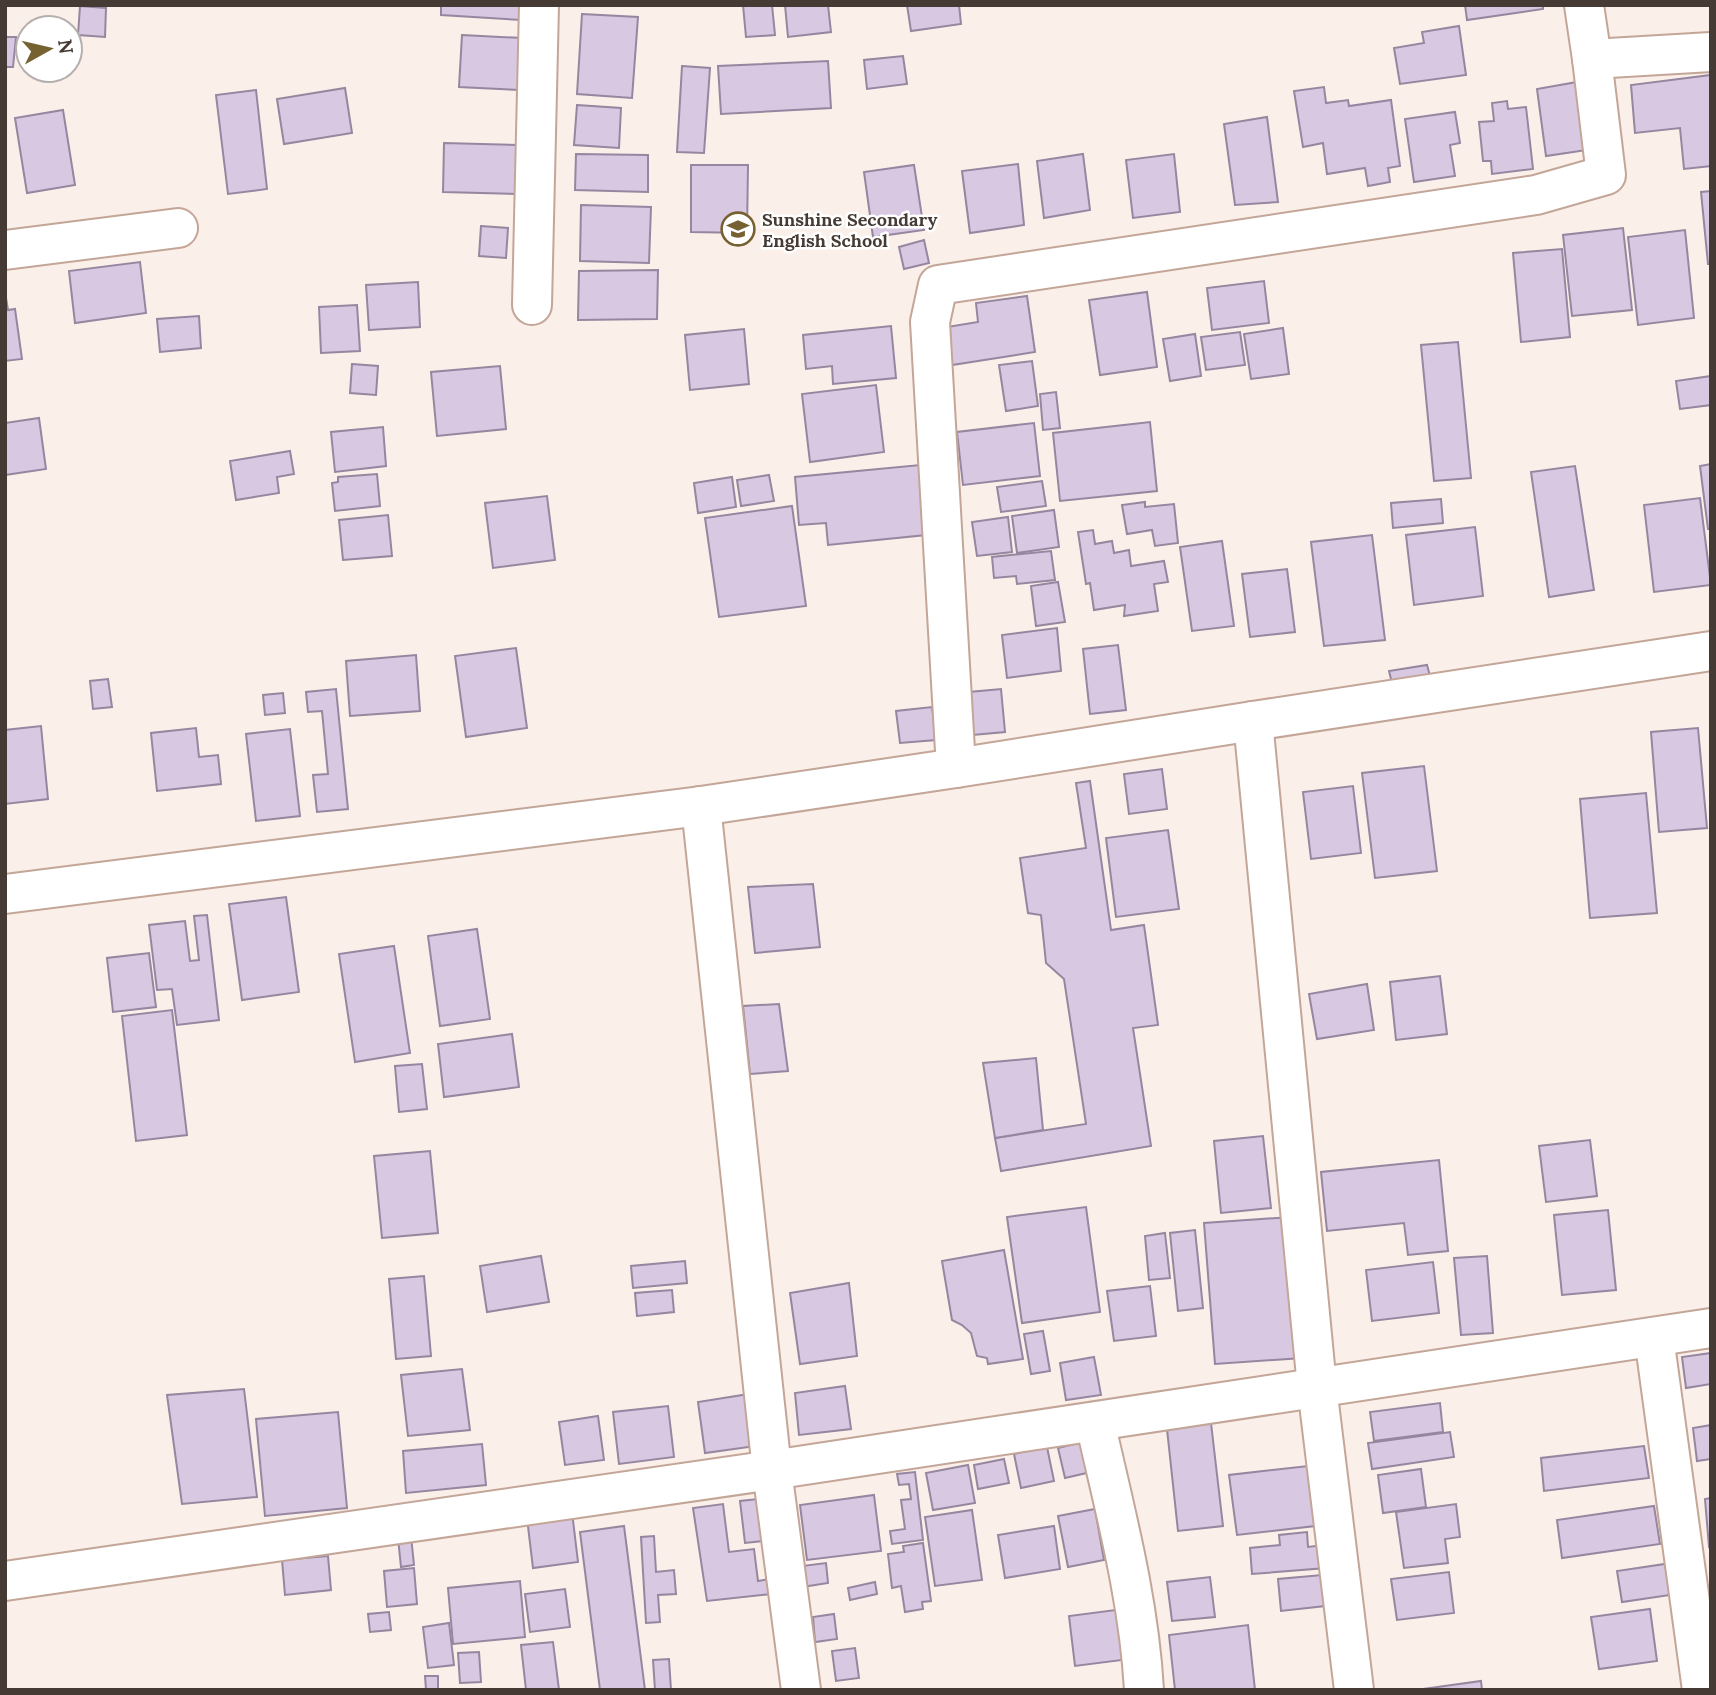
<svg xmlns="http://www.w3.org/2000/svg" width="1716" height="1695" font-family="Lora,serif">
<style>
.building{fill:#d9c8e2;stroke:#96869f;stroke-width:2}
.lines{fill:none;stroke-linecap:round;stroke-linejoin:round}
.street-casing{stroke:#c3a698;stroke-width:42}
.street{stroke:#fff;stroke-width:38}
.labels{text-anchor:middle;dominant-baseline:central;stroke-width:5;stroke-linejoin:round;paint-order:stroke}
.poi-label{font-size:18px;font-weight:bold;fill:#463a34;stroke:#fff;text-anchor:start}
</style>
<rect width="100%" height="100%" fill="#fbefe9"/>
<g class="building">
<polygon points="441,5 522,5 521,20 441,15"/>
<polygon points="743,5 772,5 775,35 746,37"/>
<polygon points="785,5 828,5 831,32 788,37"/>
<polygon points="907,5 959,5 961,24 911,31"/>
<polygon points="1465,5 1543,5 1543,9 1467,20"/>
<polygon points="80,6 106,8 105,37 78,35"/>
<polygon points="582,14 638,17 632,98 577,94"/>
<polygon points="1459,26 1466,75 1400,84 1394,48 1424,43 1422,32"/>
<polygon points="462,35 522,38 520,90 459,87"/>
<polygon points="5,37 16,37 13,67 5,67"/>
<polygon points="903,56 907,84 867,89 864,60"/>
<polygon points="828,61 831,108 721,114 718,66"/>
<polygon points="682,66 710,68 704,153 677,152"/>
<polygon points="1711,75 1711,166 1684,169 1680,128 1635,133 1631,85"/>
<polygon points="1577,82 1587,150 1546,156 1537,89"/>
<polygon points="1324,87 1326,103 1348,100 1349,106 1391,100 1400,166 1388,168 1390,182 1368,186 1365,168 1327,174 1323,143 1303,147 1294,91"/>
<polygon points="345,88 352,133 284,144 277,99"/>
<polygon points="256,90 267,189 228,194 216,95"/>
<polygon points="1507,101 1508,109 1526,107 1533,169 1492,174 1491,161 1483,161 1479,122 1494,121 1492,103"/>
<polygon points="577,105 621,108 619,148 574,145"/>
<polygon points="63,110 75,185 27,193 15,118"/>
<polygon points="1455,112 1460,143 1450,145 1455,176 1414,182 1405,119"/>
<polygon points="1267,117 1278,202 1235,205 1224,124"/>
<polygon points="444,143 518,145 517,194 443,192"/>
<polygon points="576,154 648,155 648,192 575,190"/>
<polygon points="1083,154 1090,210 1044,218 1037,161"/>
<polygon points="1174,154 1180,212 1133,218 1126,160"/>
<polygon points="1018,164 1024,225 970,233 962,171"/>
<polygon points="691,165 748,165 747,233 691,232"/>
<polygon points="914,165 924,230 873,237 864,172"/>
<polygon points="1711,191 1711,264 1708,264 1701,192"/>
<polygon points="581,205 651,207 649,263 580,261"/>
<polygon points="481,226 508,228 506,258 479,256"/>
<polygon points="1623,228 1632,310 1572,316 1563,235"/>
<polygon points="1685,230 1694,318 1638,325 1628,237"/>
<polygon points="924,240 929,263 904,269 899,247"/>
<polygon points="1562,249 1570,337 1521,342 1513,253"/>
<polygon points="140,262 146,313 75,323 69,271"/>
<polygon points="658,270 657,319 578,320 579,271"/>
<polygon points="1264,281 1269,323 1212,330 1207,288"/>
<polygon points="418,282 420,327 369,330 366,285"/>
<polygon points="5,292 8,310 15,309 22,359 5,361"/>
<polygon points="1147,292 1157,367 1100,375 1089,300"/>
<polygon points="1027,296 1035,352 952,365 947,327 978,322 976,303"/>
<polygon points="357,305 360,351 321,353 319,307"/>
<polygon points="199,316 201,348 160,352 157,319"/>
<polygon points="891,326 896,378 833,384 832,366 806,369 803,335"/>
<polygon points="1283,328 1289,374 1251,379 1244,334"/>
<polygon points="744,329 749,384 690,390 685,335"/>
<polygon points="1240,332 1245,365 1206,370 1201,337"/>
<polygon points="1195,334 1201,376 1170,381 1163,339"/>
<polygon points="1458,342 1471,478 1434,481 1421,345"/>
<polygon points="1032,361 1038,406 1006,411 999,365"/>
<polygon points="352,364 378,366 376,395 350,393"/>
<polygon points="500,366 506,429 437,436 431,372"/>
<polygon points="1711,376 1711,405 1680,409 1676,381"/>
<polygon points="876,385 884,452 810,462 802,394"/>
<polygon points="1056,392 1060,428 1043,430 1040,394"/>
<polygon points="39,418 46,469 5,475 5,423"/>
<polygon points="1150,422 1157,491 1060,501 1053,433"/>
<polygon points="1034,423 1040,476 963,485 957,432"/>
<polygon points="383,427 386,466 335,472 331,432"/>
<polygon points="290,451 294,474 277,477 279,493 236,500 230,461"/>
<polygon points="1711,464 1711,529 1708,529 1700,466"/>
<polygon points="920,465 926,535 828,545 826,523 799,525 795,477"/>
<polygon points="1575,466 1594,590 1549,597 1531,472"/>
<polygon points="377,474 380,506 335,511 332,483 338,482 338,477"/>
<polygon points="769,475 774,501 741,506 737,480"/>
<polygon points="732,477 736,507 698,513 694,483"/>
<polygon points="1042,481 1046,506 1001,512 997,487"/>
<polygon points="547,496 555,560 493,568 485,503"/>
<polygon points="1700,498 1711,585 1654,592 1644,505"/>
<polygon points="1441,499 1443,523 1393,528 1391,503"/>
<polygon points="1145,502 1145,507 1174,504 1178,543 1155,546 1152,530 1127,534 1122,505"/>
<polygon points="792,506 806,606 719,617 705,518"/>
<polygon points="1054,510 1059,547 1017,553 1012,516"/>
<polygon points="388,515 392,556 343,560 339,520"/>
<polygon points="1008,517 1012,552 977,556 972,522"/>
<polygon points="1475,527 1483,596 1414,605 1406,535"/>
<polygon points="1093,530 1095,544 1112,541 1114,553 1129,550 1131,566 1164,561 1168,582 1154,584 1158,611 1124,616 1125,605 1094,610 1090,583 1086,584 1078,532"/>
<polygon points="1372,535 1385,640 1324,646 1311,542"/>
<polygon points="1222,541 1234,626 1192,631 1180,547"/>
<polygon points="1051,551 1055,580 1017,584 1016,576 994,578 992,557"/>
<polygon points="1287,569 1295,632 1250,637 1242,574"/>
<polygon points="1058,582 1065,622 1036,626 1031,586"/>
<polygon points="1057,628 1061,671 1007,678 1002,635"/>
<polygon points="1118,645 1126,710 1090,714 1083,649"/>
<polygon points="516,648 527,728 466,737 455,656"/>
<polygon points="416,655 420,711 350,716 346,661"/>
<polygon points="1427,665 1430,676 1392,683 1389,671"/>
<polygon points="108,679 112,707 93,709 90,681"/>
<polygon points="336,689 348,809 317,812 313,775 328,774 322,711 308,712 306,692"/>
<polygon points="1001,689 1005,732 973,735 969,692"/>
<polygon points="283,693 285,713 265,715 263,695"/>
<polygon points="932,707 936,740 900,743 896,711"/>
<polygon points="41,726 48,799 5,804 5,730"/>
<polygon points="196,728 199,757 218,755 221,784 157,791 151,733"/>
<polygon points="1698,728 1707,828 1659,832 1651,732"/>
<polygon points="290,729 300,816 256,821 246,734"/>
<polygon points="1424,766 1437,871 1375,878 1362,773"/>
<polygon points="1162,769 1167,809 1129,814 1124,774"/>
<polygon points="1090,781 1111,930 1144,925 1158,1025 1133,1028 1151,1146 1001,1171 995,1138 1086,1124 1064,979 1046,963 1041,915 1028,913 1020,858 1086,848 1076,783"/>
<polygon points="1353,786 1361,853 1311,859 1303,792"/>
<polygon points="1646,793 1657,913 1590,918 1580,799"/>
<polygon points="1168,830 1179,909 1116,917 1106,838"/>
<polygon points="813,884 820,947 755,953 748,887"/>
<polygon points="286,897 299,992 242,1000 229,904"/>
<polygon points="207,915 219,1020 177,1025 172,989 157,990 149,925 185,921 190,961 199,960 194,916"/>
<polygon points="477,929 490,1019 440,1026 428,936"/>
<polygon points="394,946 410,1053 355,1062 339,954"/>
<polygon points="149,953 156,1007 113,1012 107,958"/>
<polygon points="1440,976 1447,1034 1396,1040 1390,982"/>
<polygon points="1367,984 1374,1030 1317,1039 1309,994"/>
<polygon points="779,1004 788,1071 750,1074 743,1006"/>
<polygon points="172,1010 187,1135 136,1141 122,1016"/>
<polygon points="512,1034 519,1087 444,1097 438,1044"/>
<polygon points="1036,1058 1043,1130 995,1138 983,1063"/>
<polygon points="422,1064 427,1109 399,1112 395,1066"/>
<polygon points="1263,1136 1271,1208 1221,1213 1214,1141"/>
<polygon points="1590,1140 1597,1196 1546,1202 1539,1146"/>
<polygon points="430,1151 438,1233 382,1238 374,1156"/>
<polygon points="1439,1160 1448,1251 1408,1255 1404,1223 1327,1231 1321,1172"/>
<polygon points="1086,1207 1100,1312 1022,1323 1007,1217"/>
<polygon points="1608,1210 1616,1290 1562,1295 1554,1215"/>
<polygon points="1291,1217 1302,1358 1215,1364 1204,1223"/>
<polygon points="1195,1230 1203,1308 1178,1311 1170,1233"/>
<polygon points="1165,1233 1170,1278 1149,1280 1145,1236"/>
<polygon points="1004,1250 1023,1359 988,1364 987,1358 977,1356 971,1333 962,1325 952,1320 942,1261"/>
<polygon points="541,1256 549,1302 487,1312 480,1266"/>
<polygon points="1487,1256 1493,1333 1461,1335 1454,1258"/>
<polygon points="685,1261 687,1283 633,1288 631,1266"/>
<polygon points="1433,1262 1439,1313 1372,1321 1366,1270"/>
<polygon points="424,1276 431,1356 396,1359 389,1279"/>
<polygon points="849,1283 857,1356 800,1364 790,1293"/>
<polygon points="1150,1286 1156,1336 1114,1341 1107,1291"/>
<polygon points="672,1290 674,1312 637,1316 635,1293"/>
<polygon points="1043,1331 1050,1371 1031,1374 1024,1334"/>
<polygon points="1711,1353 1711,1384 1686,1388 1682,1357"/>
<polygon points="1094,1357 1101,1395 1066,1400 1060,1363"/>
<polygon points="462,1369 470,1430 408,1436 401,1375"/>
<polygon points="845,1386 851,1429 799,1435 795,1393"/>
<polygon points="244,1389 257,1497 182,1504 167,1395"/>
<polygon points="749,1394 756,1446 705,1453 698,1402"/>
<polygon points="1440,1403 1443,1432 1374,1441 1370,1412"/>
<polygon points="668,1406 674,1457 619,1464 613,1412"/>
<polygon points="338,1412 347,1508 265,1516 256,1419"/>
<polygon points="598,1416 604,1460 565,1465 559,1422"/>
<polygon points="1211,1423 1223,1526 1178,1531 1167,1429"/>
<polygon points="1711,1425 1711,1459 1697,1461 1693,1428"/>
<polygon points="1450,1432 1454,1457 1372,1469 1368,1443"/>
<polygon points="1083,1442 1091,1472 1065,1478 1058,1448"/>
<polygon points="482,1444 486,1485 406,1493 403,1451"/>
<polygon points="1644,1446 1649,1478 1544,1491 1541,1458"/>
<polygon points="1047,1447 1054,1481 1021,1488 1014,1454"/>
<polygon points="1004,1459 1009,1483 978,1489 974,1465"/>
<polygon points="968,1465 975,1503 933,1510 926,1473"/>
<polygon points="1308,1466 1315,1526 1237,1535 1229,1475"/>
<polygon points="1421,1469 1426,1507 1383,1513 1378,1475"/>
<polygon points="915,1472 923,1540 892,1544 890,1531 905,1529 901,1500 911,1499 909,1484 899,1485 897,1474"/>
<polygon points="874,1495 881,1551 807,1560 800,1505"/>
<polygon points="1711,1498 1711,1546 1709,1547 1705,1499"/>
<polygon points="758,1499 763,1541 745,1543 740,1501"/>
<polygon points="723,1504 729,1552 754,1549 758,1581 770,1579 771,1594 707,1601 693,1508"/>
<polygon points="1456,1504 1460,1537 1445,1539 1448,1563 1404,1568 1396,1512"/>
<polygon points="1654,1506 1660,1544 1562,1558 1557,1520"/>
<polygon points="1095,1509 1104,1560 1068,1567 1058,1516"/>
<polygon points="972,1510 982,1580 935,1586 925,1517"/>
<polygon points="572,1512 578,1562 533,1568 527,1518"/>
<polygon points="624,1526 645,1690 600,1690 580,1532"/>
<polygon points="1054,1526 1060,1569 1005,1578 998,1535"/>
<polygon points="1307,1532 1308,1547 1324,1545 1326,1568 1252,1574 1250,1548 1280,1545 1279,1535"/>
<polygon points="411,1536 414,1565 401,1567 398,1538"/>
<polygon points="654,1536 656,1572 674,1570 676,1594 658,1595 660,1622 646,1623 641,1537"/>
<polygon points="923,1543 931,1601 922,1602 923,1609 905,1612 901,1586 892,1588 888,1554 904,1552 903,1546"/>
<polygon points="328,1556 331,1590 285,1595 282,1560"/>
<polygon points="826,1563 828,1583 796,1588 794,1567"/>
<polygon points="1665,1564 1670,1595 1622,1602 1617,1571"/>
<polygon points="414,1568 417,1604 387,1607 384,1571"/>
<polygon points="1449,1572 1454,1613 1397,1620 1391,1579"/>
<polygon points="1322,1575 1325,1606 1281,1611 1278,1579"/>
<polygon points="1210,1577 1215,1617 1172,1621 1167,1582"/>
<polygon points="520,1581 525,1637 453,1644 448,1588"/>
<polygon points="875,1582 877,1594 850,1600 848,1588"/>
<polygon points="565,1589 570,1627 530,1632 525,1594"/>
<polygon points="1123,1609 1130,1659 1075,1666 1069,1616"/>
<polygon points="1650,1609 1657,1661 1599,1669 1591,1617"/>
<polygon points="389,1612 391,1630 370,1632 368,1614"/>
<polygon points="834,1614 837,1639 815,1642 813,1617"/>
<polygon points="449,1623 454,1665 428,1668 423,1627"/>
<polygon points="1248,1625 1255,1690 1175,1690 1169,1635"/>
<polygon points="553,1642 559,1690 526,1690 521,1645"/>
<polygon points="855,1648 859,1678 836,1681 832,1651"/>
<polygon points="479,1652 481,1682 460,1683 458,1653"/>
<polygon points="669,1659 671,1690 655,1690 653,1660"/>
<polygon points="425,1676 438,1676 438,1690 426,1690"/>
<polygon points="1481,1681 1482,1690 1416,1690"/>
</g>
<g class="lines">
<defs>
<g id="street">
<polyline points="1592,59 1711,52"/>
<polyline points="5,250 178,228"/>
<polyline points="532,305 539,5"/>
<polyline points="1253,721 1317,1387 1354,1690"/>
<polyline points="956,768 930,322 938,285 1536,195 1606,175 1592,59 1584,5"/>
<polyline points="701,806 772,1470 801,1690"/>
<polyline points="5,894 701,806 956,768 1253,721 1711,651"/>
<polyline points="1654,1337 1702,1690"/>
<path d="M 1095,1422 C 1115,1511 1139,1599 1144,1690"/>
<polyline points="5,1581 772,1470 1711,1328"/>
</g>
</defs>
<use href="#street" class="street-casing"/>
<use href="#street" class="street"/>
</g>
<defs>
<symbol id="school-ring" viewBox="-11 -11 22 22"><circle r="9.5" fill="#fff" stroke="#766130" stroke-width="1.5"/><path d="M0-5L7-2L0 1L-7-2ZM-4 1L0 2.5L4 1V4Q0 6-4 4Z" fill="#766130"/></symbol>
</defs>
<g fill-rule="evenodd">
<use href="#school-ring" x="719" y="210" width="38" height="38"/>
</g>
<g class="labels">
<g class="poi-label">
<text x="762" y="219">Sunshine Secondary<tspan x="762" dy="21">English School</tspan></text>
</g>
</g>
<rect width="1716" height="1695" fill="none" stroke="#463a34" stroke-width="14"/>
<g transform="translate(49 49) rotate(82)"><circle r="33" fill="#ffffff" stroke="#b5b0ae" stroke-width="2"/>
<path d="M0-5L12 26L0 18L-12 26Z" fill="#766130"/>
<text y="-10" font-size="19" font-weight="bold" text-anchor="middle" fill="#463a34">N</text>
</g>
</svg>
